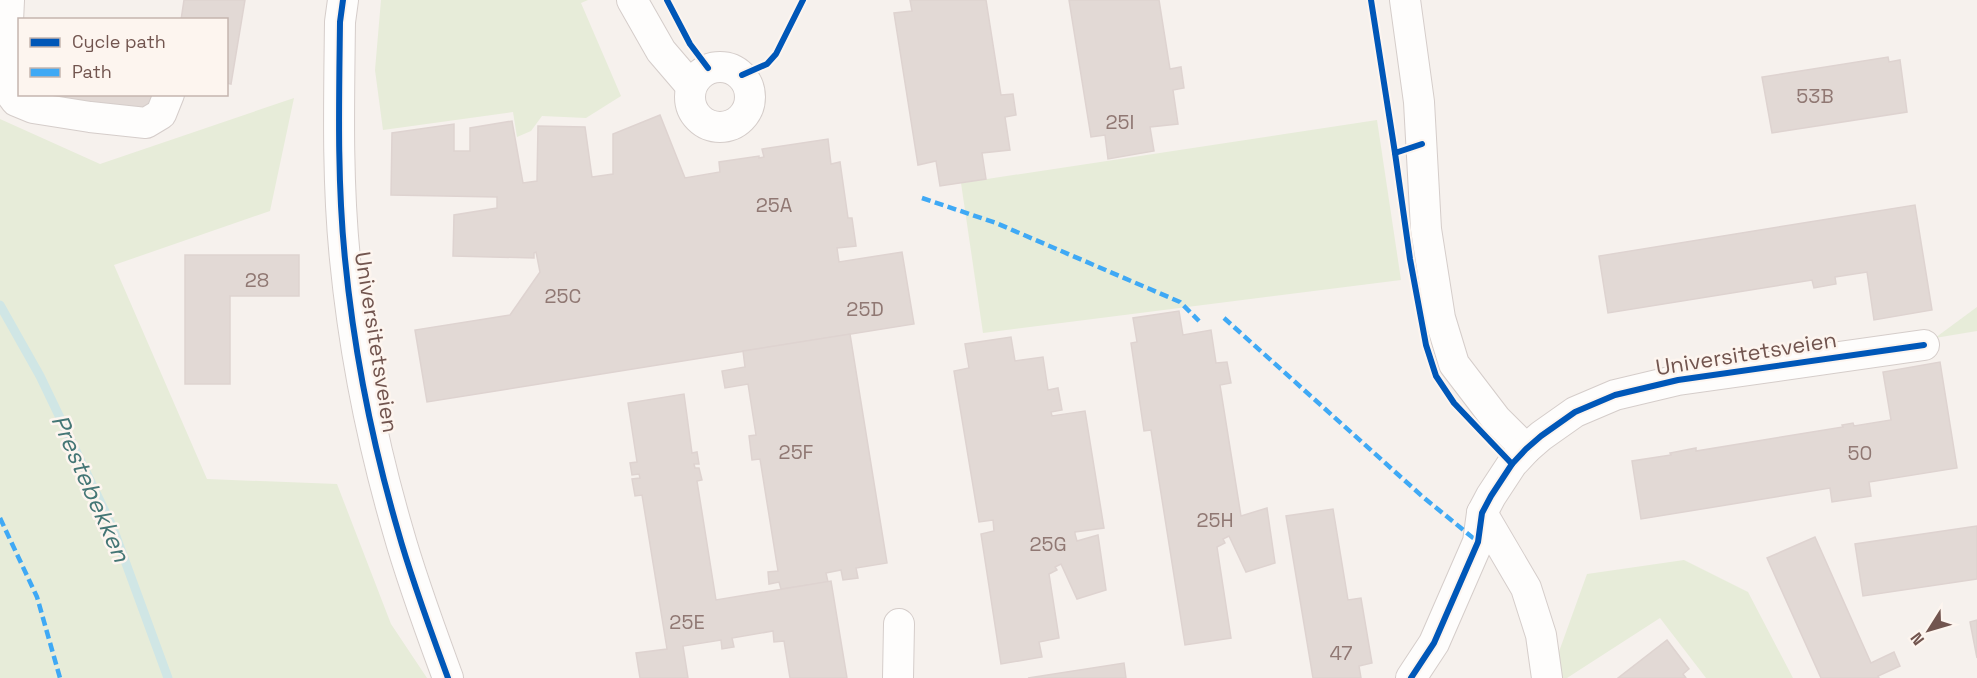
<svg xmlns="http://www.w3.org/2000/svg" width="1977" height="678" font-family="'Space Grotesk',sans-serif">
<style>
.green{fill:#e7ecd9}
.lines{fill:none;stroke-linecap:round;stroke-linejoin:round}
.stream{stroke:#d0e6e5;stroke-width:9}
.building{fill:#e2d9d5;stroke:#ded3d0;stroke-width:1.5}
.minor-casing{stroke:#d5cdca;stroke-width:32}
.minor{stroke:#fefdfc;stroke-width:30}
.quiet{stroke:#3fa9f5;stroke-width:4.5;stroke-dasharray:9 4.5;stroke-linecap:butt}
.cycleway-casing{stroke:#fdf5ef;stroke-width:10}
.cycleway{stroke:#0057b8;stroke-width:6}
.labels{text-anchor:middle;dominant-baseline:central;stroke-width:5;stroke-linejoin:round;paint-order:stroke}
.number-label{font-size:20px;fill:#907873}
.street-label{font-size:22px;fill:#72554f;stroke:#fdf5ef}
.water-label{font-size:24px;font-style:italic;fill:#447675;stroke:#fdf5ef}
</style>
<rect width="100%" height="100%" fill="#f6f1ed"/>
<g class="green">
<polygon points="381,0 588,0 581,3 621,96 586,118 542,116 531,131 517,137 513,112 383,130 375,70"/>
<polygon points="294,98 270,211 114,265 207,479 337,484 391,624 427,678 0,678 0,119 100,164"/>
<polygon points="1377,120 1401,280 983,333 961,183"/>
<polygon points="1977,307 1977,331 1935,338"/>
<polygon points="1684,560 1748,592 1793,678 1706,678 1660,618 1567,678 1553,678 1552,671 1587,574"/>
</g>
<g class="lines">
<polyline class="stream" points="0,305 40,376 113,528 168,678"/>
</g>
<g class="building">
<polygon points="184,0 245,0 231,84 226,83 226,20 181,20"/>
<polygon points="910,0 986,0 1001,95 1013,94 1016,115 1005,117 1010,150 982,153 986,179 940,186 936,161 918,165 894,13 912,11"/>
<polygon points="1069,0 1159,0 1170,69 1181,67 1184,88 1173,90 1178,124 1150,127 1154,151 1108,159 1105,135 1091,137"/>
<polygon points="1888,57 1889,62 1900,60 1907,112 1772,133 1762,77"/>
<polygon points="20,94 156,94 154,114 18,99"/>
<polygon points="660,115 685,178 720,172 719,162 759,156 759,158 764,157 762,149 828,139 831,164 840,162 848,218 852,218 856,246 837,248 839,262 902,252 914,324 427,402 415,330 510,315 540,272 536,252 534,253 534,258 453,256 454,215 497,208 497,197 391,195 392,133 454,124 454,151 470,151 470,128 512,121 523,183 537,181 538,126 585,127 592,177 613,174 613,134"/>
<polygon points="1915,205 1932,310 1874,320 1867,272 1835,277 1836,284 1814,288 1812,280 1608,313 1599,256"/>
<polygon points="185,255 299,255 299,296 230,296 230,384 185,384"/>
<polygon points="1179,311 1183,335 1211,330 1216,363 1227,362 1231,383 1220,385 1241,516 1267,508 1275,563 1246,572 1229,536 1223,539 1225,543 1217,547 1231,638 1185,645 1151,430 1144,431 1131,343 1137,342 1133,318"/>
<polygon points="850,334 887,563 856,568 858,578 843,580 841,570 826,573 828,582 781,589 779,582 769,584 768,572 778,571 760,459 752,460 749,436 756,435 748,384 725,388 722,371 745,367 743,351"/>
<polygon points="1011,337 1015,361 1043,357 1048,390 1058,388 1062,410 1051,412 1052,416 1085,411 1104,528 1075,532 1075,534 1077,541 1098,535 1106,590 1077,599 1061,564 1055,567 1057,570 1049,574 1059,638 1039,642 1042,657 1001,664 981,534 994,531 993,520 979,522 954,371 969,368 965,344"/>
<polygon points="1940,362 1957,468 1869,482 1871,496 1832,502 1830,488 1641,519 1632,461 1671,455 1670,453 1696,448 1696,451 1843,427 1842,425 1853,423 1854,426 1891,420 1883,372"/>
<polygon points="684,394 692,453 697,452 699,464 694,464 695,468 699,468 702,480 697,481 716,600 831,581 847,678 790,678 784,641 774,642 773,631 732,638 734,647 722,649 721,640 683,646 688,678 640,678 636,653 667,649 642,495 635,496 632,479 640,478 639,474 632,475 630,463 637,462 628,403"/>
<polygon points="1333,509 1348,600 1361,598 1372,663 1359,666 1361,678 1313,678 1286,516"/>
<polygon points="1977,526 1977,579 1863,596 1855,544"/>
<polygon points="1815,537 1871,663 1894,652 1900,666 1878,676 1879,678 1821,678 1767,558"/>
<polygon points="1977,620 1977,658 1970,622"/>
<polygon points="1667,640 1689,669 1683,674 1686,678 1618,678"/>
<polygon points="1124,663 1126,678 1028,678"/>
</g>
<g class="lines">
<defs>
<g id="minor">
<polyline points="9,0 5,86 16,101 33,108 90,117 146,123 161,114 169,94"/>
<path d="M 343,0 L 340,22 C 339,101 337,180 345,259 C 354,351 372,442 398,531 C 412,581 430,629 448,678"/>
<polyline points="632,0 661,51 691,86"/>
<polyline points="1405,0 1419,102 1426,229 1440,318 1454,364 1496,419 1526,449"/>
<circle cx="720" cy="97" r="30"/>
<polyline points="1482,513 1526,588 1541,635 1547,678"/>
<polyline points="898,678 899,624"/>
<polyline points="1411,678 1434,643 1478,542 1482,513 1491,496 1512,464 1526,449 1541,436 1575,412 1615,395 1678,380 1924,345"/>
</g>
</defs>
<use href="#minor" class="minor-casing"/>
<use href="#minor" class="minor"/>
<g class="quiet">
<polyline points="922,198 996,223 1180,302 1199,321"/>
<polyline points="1224,318 1423,497 1478,542"/>
<polyline points="0,518 37,597 60,678"/>
</g>
<defs>
<g id="cycleway">
<path d="M 343,0 L 340,22 C 339,101 337,180 345,259 C 354,351 372,442 398,531 C 412,581 430,629 448,678"/>
<polyline points="667,0 690,44 708,68"/>
<polyline points="1371,0 1395,153 1422,144"/>
<polyline points="742,75 767,64 776,54 803,0"/>
<polyline points="1395,153 1410,259 1426,345 1436,376 1454,403 1512,464"/>
<polyline points="1411,678 1434,643 1478,542 1482,513 1491,496 1512,464 1526,449 1541,436 1575,412 1615,395 1678,380 1924,345"/>
</g>
</defs>
<use href="#cycleway" class="cycleway-casing"/>
<use href="#cycleway" class="cycleway"/>
</g>
<g class="labels">
<g class="number-label">
<text x="1815" y="96">53B</text>
<text x="1120" y="122">25I</text>
<text x="774" y="205">25A</text>
<text x="257" y="280">28</text>
<text x="563" y="296">25C</text>
<text x="865" y="309">25D</text>
<text x="796" y="452">25F</text>
<text x="1860" y="453">50</text>
<text x="1215" y="520">25H</text>
<text x="1048" y="544">25G</text>
<text x="687" y="622">25E</text>
<text x="1341" y="653">47</text>
</g>
<g class="street-label">
<text transform="translate(377 342) rotate(81)">Universitetsveien</text>
<text transform="translate(1746 353) rotate(-9)">Universitetsveien</text>
</g>
<g class="water-label">
<text transform="translate(91 488) rotate(66)">Prestebekken</text>
</g>
</g>
<rect x="18" y="18" width="210" height="78" fill="#fdf5ef" stroke="#c5b5af" stroke-width="1.5"/>
<rect x="30" y="38" width="30" height="9" fill="#0057b8" stroke="#c5b5af" stroke-width="1.5"/>
<text x="72" y="48" font-size="18" fill="#72554f">Cycle path</text>
<rect x="30" y="68" width="30" height="9" fill="#3fa9f5" stroke="#c5b5af" stroke-width="1.5"/>
<text x="72" y="78" font-size="18" fill="#72554f">Path</text>
<g transform="translate(1929 630) rotate(233)" stroke="#fdf5ef" stroke-width="4.5" paint-order="stroke">
<path d="M0-4.5L10 22L0 15L-10 22Z" fill="#72554f"/>
<text y="-9" font-size="16" font-weight="bold" text-anchor="middle" fill="#72554f">N</text>
</g>
</svg>
